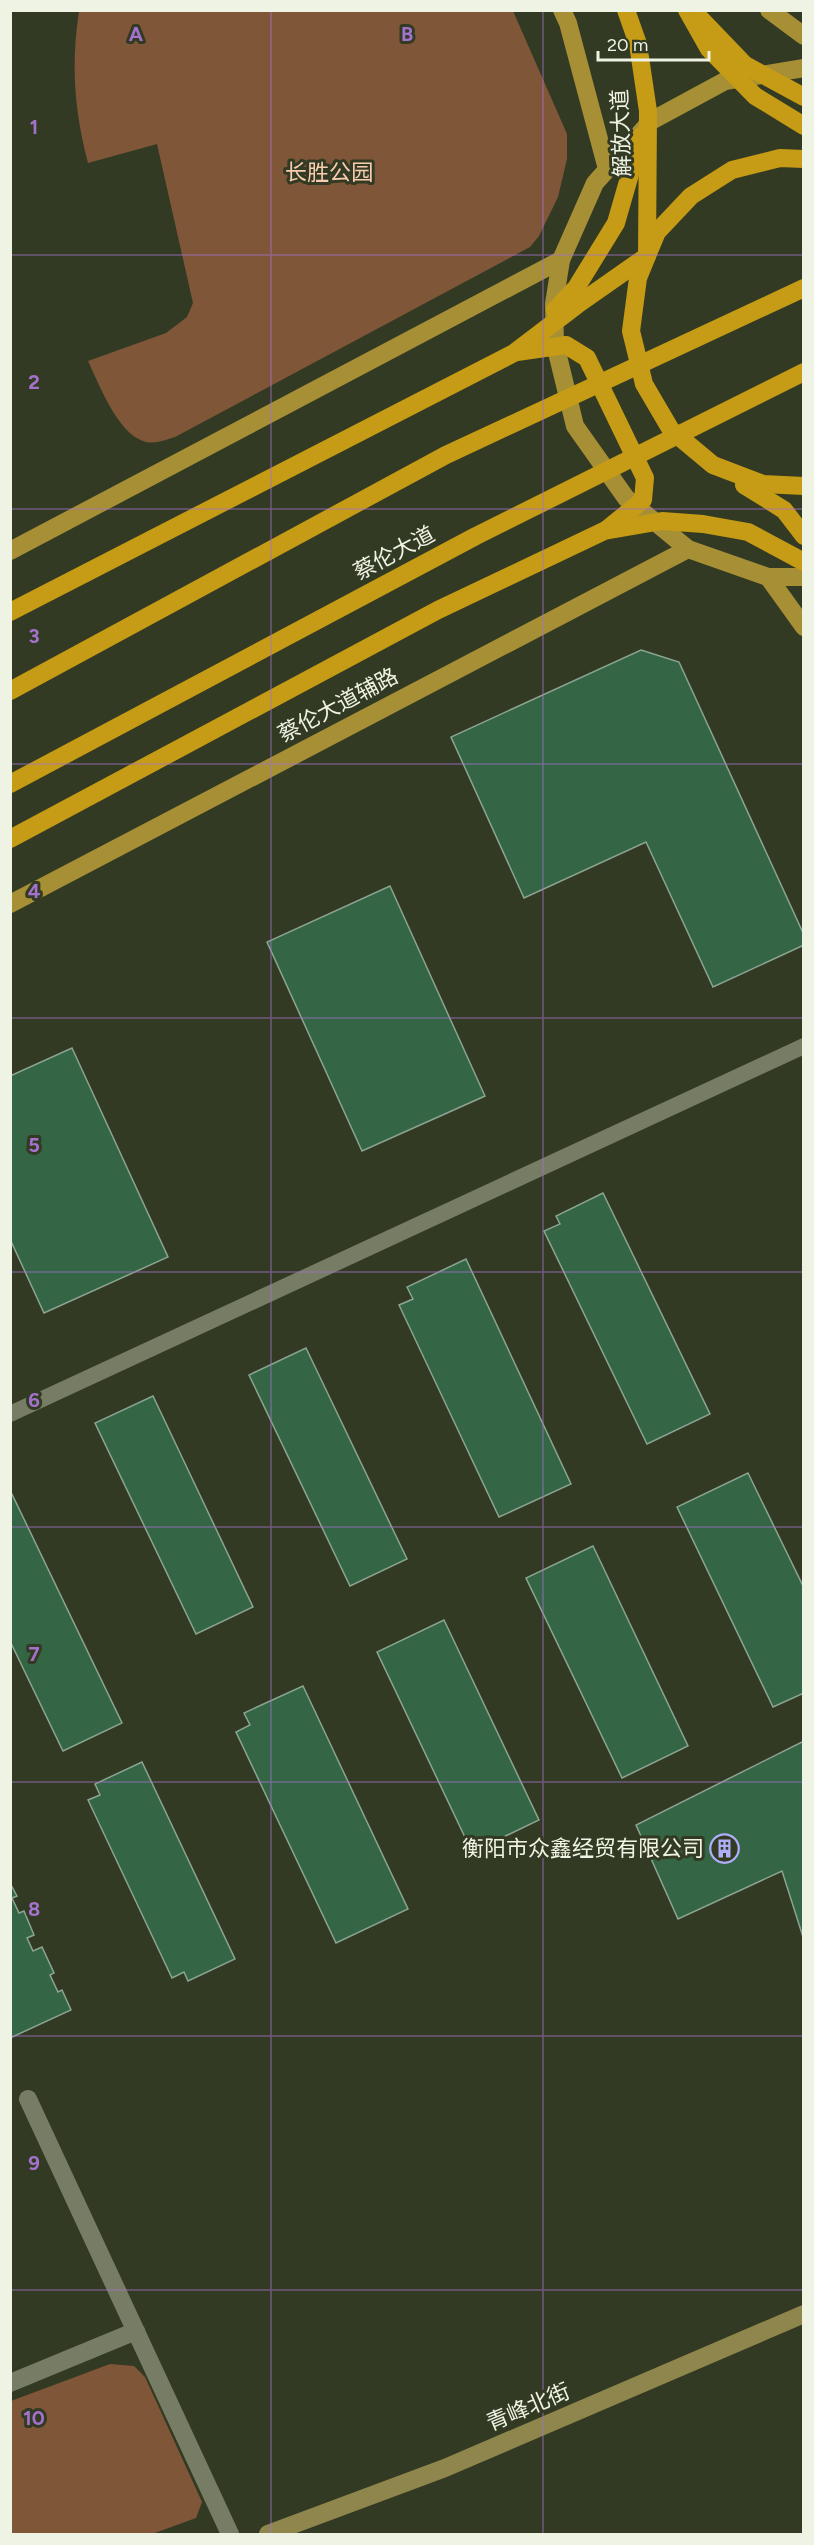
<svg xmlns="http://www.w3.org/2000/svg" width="814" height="2545" font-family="Figtree,'Noto Sans SC',sans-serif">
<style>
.green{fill:#805638}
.building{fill:#346545;stroke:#8ca492;stroke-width:1.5}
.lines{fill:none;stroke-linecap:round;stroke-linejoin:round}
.lane{stroke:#767d64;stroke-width:16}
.street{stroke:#767d64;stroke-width:18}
.secondary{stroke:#8e864c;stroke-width:18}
.primary{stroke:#a68f35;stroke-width:18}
.highway{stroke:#c69b15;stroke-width:18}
.grid{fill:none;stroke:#a372cc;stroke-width:1.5;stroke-opacity:0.55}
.labels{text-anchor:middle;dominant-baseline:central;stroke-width:6;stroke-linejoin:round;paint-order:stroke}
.street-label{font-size:22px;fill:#eef3e4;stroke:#333a23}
.park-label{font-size:22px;fill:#f8ccae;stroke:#333a23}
.poi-label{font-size:22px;fill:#eef3e4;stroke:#333a23;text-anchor:end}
.grid-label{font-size:20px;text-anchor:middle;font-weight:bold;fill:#a372cc;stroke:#333a23;stroke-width:6;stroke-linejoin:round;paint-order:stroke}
</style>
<rect width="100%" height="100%" fill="#333a23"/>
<g class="green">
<path d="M 79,11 L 513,11 L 567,134 L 567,159 L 558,197 L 539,236 L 530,247 L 175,437 C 165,440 154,445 143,441 C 117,432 99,384 88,361 L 166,333 L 187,317 L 193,303 L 157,144 L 88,163 C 74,109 71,65 79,11 Z"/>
<polygon points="110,2364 134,2366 145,2377 202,2502 196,2518 152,2534 11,2534 11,2401"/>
</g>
<g class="building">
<polygon points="641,650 679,662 804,935 804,945 713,987 646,842 524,898 451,737"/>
<polygon points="390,886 485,1096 362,1151 267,942"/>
<polygon points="72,1048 168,1257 44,1313 10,1239 10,1076"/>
<polygon points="603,1193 710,1414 647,1444 544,1231 560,1224 556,1216"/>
<polygon points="466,1259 571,1484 499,1517 399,1305 413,1299 407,1287"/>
<polygon points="306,1348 407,1559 350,1586 249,1375"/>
<polygon points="153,1396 253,1607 196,1634 95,1423"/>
<polygon points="748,1473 804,1588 804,1693 773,1707 677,1507"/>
<polygon points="10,1490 122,1723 63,1751 10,1641"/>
<polygon points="593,1546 688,1746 622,1778 526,1578"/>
<polygon points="444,1620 539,1820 472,1852 377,1652"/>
<polygon points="303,1686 408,1909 336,1943 236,1732 250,1725 244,1713"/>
<polygon points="804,1741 804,1940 782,1871 678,1919 636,1825"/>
<polygon points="142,1762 235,1959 188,1981 184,1972 172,1978 88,1800 100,1795 95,1784"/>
<polygon points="10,1883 17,1896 12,1898 19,1913 24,1911 34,1935 27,1938 33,1951 42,1947 54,1973 50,1975 58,1992 62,1990 71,2010 10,2038"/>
</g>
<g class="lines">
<polyline class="lane" points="10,1414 804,1046"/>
<g class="street">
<polyline points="28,2099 230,2534"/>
<polyline points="10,2383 136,2331"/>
</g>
<polyline class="secondary" points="268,2534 445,2468 804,2314"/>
<g class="primary">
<polyline points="562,10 568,23 607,169"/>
<polyline points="769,10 804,36"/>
<polyline points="804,68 725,81 651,121 595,183 561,260 554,304 555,344 575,426 626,498 688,549 768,577 804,577"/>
<polyline points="10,551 561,260"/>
<polyline points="768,577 804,627"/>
<polyline points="10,904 688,549"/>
</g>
<g class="highway">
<polyline points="687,10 709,49 755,96 804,126"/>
<polyline points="697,15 745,65 804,97"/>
<polyline points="804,159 780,158 732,170 691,196 657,232 647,256 638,278 631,331 644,384 671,430 713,465 763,484 804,486"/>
<polyline points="555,310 576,288 616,223 641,136"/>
<polyline points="517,352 566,345 587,358 645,478 643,500 606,530"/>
<polyline points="744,485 784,510 804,536"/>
<polyline points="10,612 514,353 577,305 647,256 648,111 638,44 626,10"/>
<polyline points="10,691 446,455 804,288"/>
<polyline points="10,784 476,536 804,372"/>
<polyline points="10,839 438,610 604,531 662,521 703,524 748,532 804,562"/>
</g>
</g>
<path class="grid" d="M 271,10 L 271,2534M 543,10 L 543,2534M 10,255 L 804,255M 10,509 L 804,509M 10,764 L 804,764M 10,1018 L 804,1018M 10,1272 L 804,1272M 10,1527 L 804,1527M 10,1782 L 804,1782M 10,2036 L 804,2036M 10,2290 L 804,2290"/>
<defs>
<symbol id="building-ring" viewBox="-11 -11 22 22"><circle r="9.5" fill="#333a23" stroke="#afaefa" stroke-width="1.5"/><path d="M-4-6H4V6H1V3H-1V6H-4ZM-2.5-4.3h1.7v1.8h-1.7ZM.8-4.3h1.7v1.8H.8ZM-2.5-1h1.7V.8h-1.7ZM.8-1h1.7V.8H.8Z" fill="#afaefa"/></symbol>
</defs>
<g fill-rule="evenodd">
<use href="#building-ring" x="708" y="1832" width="33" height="33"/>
</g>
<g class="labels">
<g class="street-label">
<text transform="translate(621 133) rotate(-92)">解放大道</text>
<text transform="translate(394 553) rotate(-28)">蔡伦大道</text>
<text transform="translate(338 705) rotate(-28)">蔡伦大道辅路</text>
<text transform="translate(528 2407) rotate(-23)">青峰北街</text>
</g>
<g class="park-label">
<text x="329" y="172">长胜公园</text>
</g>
<g class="poi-label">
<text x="704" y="1848">衡阳市众鑫经贸有限公司</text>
</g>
</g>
<g class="grid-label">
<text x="136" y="41">A</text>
<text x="407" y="41">B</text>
<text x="34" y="134">1</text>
<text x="34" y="389">2</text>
<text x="34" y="643">3</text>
<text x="34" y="898">4</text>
<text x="34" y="1152">5</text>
<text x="34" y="1407">6</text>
<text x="34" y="1661">7</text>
<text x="34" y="1916">8</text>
<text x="34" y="2170">9</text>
<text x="34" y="2425">10</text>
</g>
<rect width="814" height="2545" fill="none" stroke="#eef3e4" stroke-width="24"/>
<path d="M598 51v9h111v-9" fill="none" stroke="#eef3e4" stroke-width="3"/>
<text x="607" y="51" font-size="18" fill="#eef3e4" stroke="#333a23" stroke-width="4.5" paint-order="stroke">20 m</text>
</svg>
